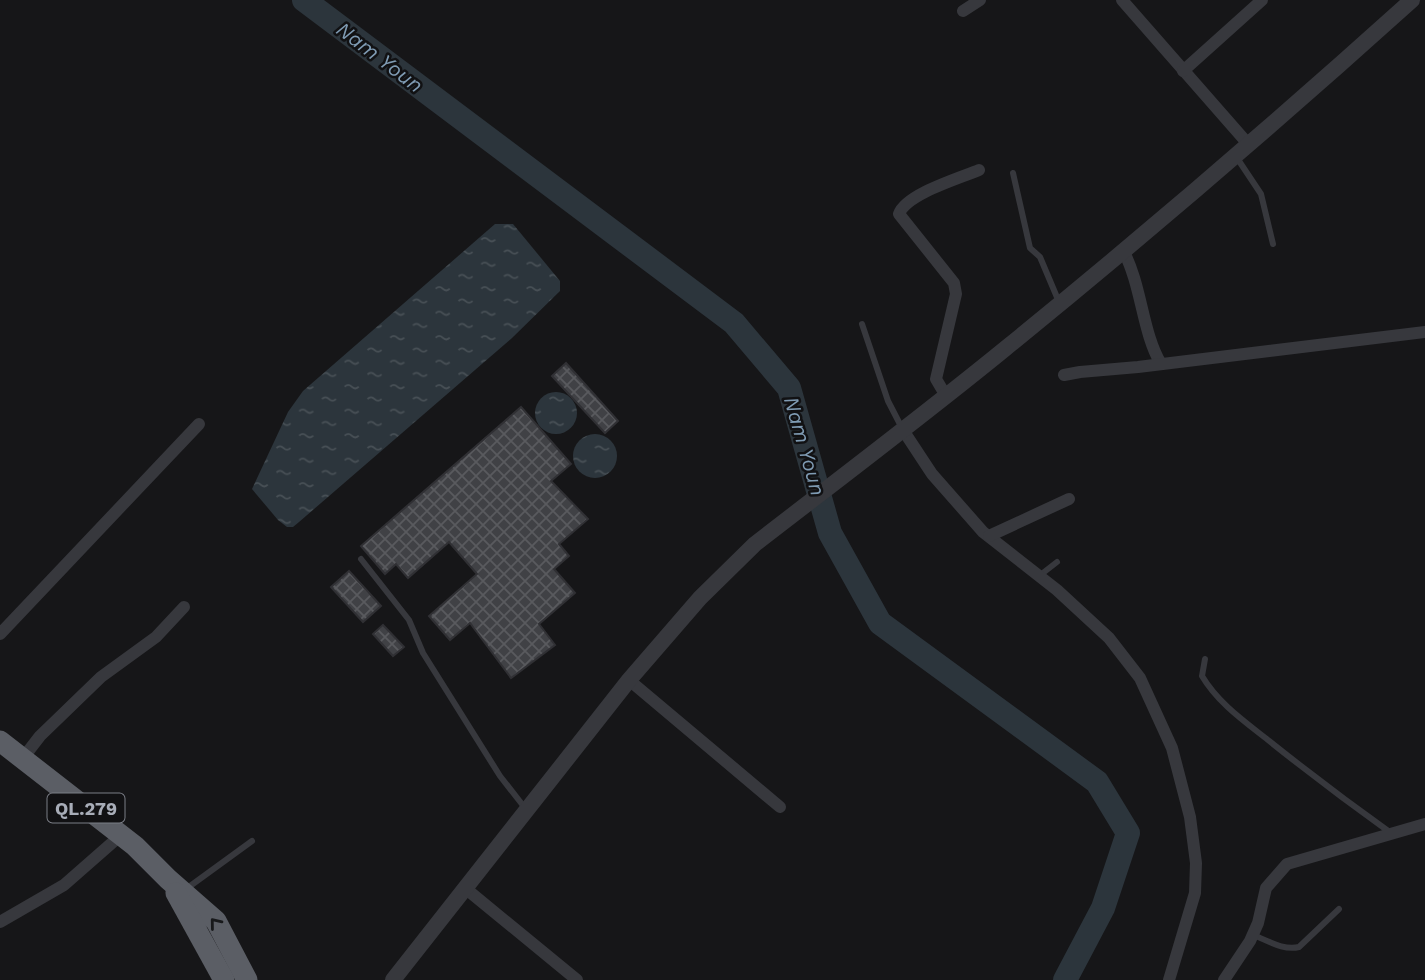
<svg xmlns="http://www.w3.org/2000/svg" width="1425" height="980" font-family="'Work Sans',sans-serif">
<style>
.water{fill:url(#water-ripples)}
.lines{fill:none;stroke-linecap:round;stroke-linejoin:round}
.river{stroke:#2c353c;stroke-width:24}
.building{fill:url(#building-cross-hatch);stroke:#303034;stroke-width:2}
.service{stroke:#37383d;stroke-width:6}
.minor{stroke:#37383d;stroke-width:12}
.tertiary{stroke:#37383d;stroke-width:16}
.trunk{stroke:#5b5e65;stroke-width:21}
.oneway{stroke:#18191b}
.labels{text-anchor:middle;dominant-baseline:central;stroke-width:5;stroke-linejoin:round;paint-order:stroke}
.shield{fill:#111113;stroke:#7b7e86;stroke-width:2}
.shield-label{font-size:18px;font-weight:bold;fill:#a8adb8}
.water-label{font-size:21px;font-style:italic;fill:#7f9bb3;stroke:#111113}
</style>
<defs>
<pattern id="water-ripples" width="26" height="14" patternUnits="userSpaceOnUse" patternTransform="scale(1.75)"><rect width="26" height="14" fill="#2c353c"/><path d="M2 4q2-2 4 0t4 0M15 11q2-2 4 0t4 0" fill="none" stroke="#485056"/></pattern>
<pattern id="building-cross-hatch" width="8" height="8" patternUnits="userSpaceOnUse" patternTransform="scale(1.75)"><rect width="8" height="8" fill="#404145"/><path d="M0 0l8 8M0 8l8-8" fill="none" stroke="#595a5e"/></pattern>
</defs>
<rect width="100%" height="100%" fill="#161618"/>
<g class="water">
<polygon points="495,224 513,224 560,281 560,291 512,338 299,522 293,527 287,527 278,520 252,489 288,412 303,391"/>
<circle cx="556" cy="413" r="21"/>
<circle cx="595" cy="456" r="22"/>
</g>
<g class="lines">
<polyline class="river" points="304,0 734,323 789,388 830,533 880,623 1097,782 1128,833 1103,908 1065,980"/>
</g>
<g class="building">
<polygon points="566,363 618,421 605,433 552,376"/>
<polygon points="521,407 571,464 551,481 588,519 559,544 569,556 554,569 575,593 539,624 555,645 511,678 470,623 450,640 429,616 477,574 449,542 408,578 396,564 385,574 361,546"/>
<polygon points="349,571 381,606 363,622 331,587"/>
<polygon points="383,625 404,647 393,656 373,634"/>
</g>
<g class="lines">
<g class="service">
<polyline points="1237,158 1261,194 1273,244"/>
<polyline points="1013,173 1030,248 1040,257 1059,302"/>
<polyline points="862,324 888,401 903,430"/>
<polyline points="361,559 409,620 423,653 500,776 525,808"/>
<polyline points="1039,576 1057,562"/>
<path d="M 1205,659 L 1202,676 C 1218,703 1244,721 1268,740 C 1308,772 1349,803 1391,833"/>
<polyline points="186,889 252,841"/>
<path d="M 1253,935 C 1267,940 1283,951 1299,947 L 1339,909"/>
</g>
<g class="minor">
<polyline points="1122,0 1249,145"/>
<polyline points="963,11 980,0"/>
<polyline points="1183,71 1262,0"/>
<path d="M 1123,250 C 1142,286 1142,332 1161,364"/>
<polyline points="1064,375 1080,372 1138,367 1425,332"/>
<path d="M 946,396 L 936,379 L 956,294 L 954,283 L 899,214 C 906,194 960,178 979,170"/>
<polyline points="903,430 932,474 983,532 1057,590 1109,638 1140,678 1172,748 1190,817 1196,863 1195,893 1169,980"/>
<polyline points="989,536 1069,499"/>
<polyline points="0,634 199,424"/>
<polyline points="629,680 780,807"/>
<polyline points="23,758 40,736 101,677 156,637 184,607"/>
<polyline points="465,888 577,980"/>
<polyline points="0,922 64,885 121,835"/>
<polyline points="1224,980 1250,941 1258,923 1266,888 1287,864 1425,824"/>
</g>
<path class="tertiary" d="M 393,980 L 629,680 L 700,598 L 755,544 C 839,479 924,415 1006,348 C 1144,236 1279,120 1412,0"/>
<g class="trunk">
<polyline points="0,741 135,846 168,879 216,921 247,980"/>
<polyline points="176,893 224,980"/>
</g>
</g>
<defs><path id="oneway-chevron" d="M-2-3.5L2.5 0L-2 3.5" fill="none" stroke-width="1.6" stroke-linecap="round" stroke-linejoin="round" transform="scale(1.75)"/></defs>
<use class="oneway" href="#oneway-chevron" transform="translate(215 923) rotate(-129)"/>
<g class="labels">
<rect class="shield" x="47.5" y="793.5" width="77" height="29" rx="5"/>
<g class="shield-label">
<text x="86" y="808">QL.279</text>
</g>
<g class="water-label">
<text transform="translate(380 57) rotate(37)">Nam Youn</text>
<text transform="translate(805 446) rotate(74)">Nam Youn</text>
</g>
</g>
</svg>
